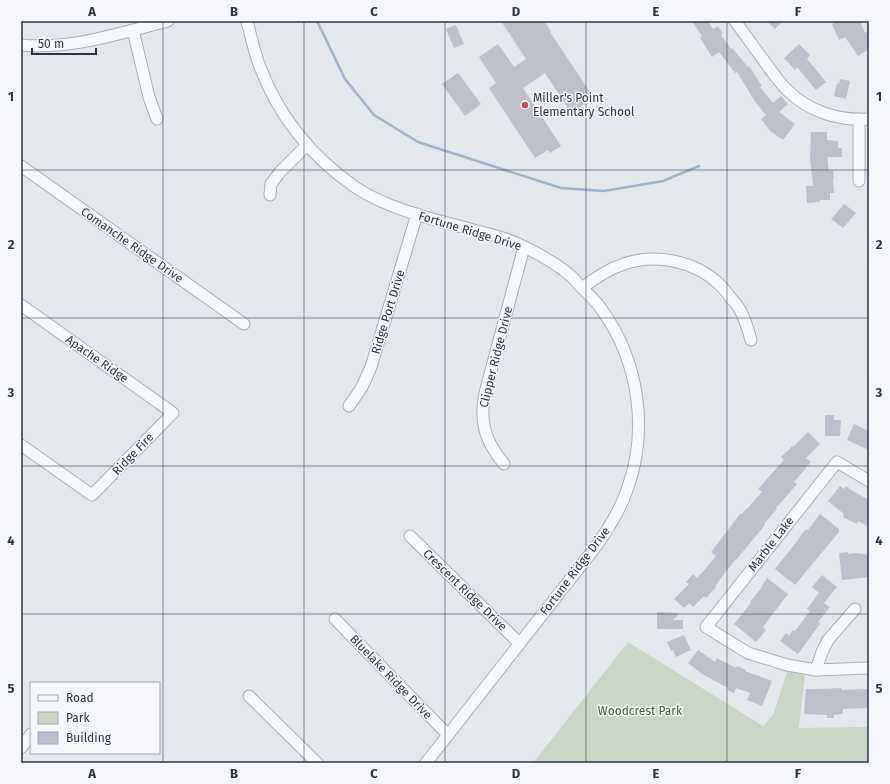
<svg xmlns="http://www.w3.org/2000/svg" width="890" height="784" font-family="'Fira Sans',sans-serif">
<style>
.green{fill:#c9d6c5}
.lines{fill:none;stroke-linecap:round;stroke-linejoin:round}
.stream{stroke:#9fb4cc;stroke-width:2.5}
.building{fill:#bbc0ca}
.minor-casing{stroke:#a9aeb7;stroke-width:13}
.minor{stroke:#f7f8fa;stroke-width:11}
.grid{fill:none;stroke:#2b3445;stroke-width:1;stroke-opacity:0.55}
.poi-dot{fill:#d1495b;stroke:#f4f6f9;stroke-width:1.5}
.labels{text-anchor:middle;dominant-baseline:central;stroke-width:3;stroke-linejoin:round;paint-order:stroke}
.poi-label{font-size:12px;fill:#2b3445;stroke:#f4f6f9;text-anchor:start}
.street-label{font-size:12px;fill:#2b3445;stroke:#f4f6f9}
.park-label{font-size:12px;fill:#3f6138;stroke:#f4f6f9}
.neatline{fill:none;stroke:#2b3445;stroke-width:1.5}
.grid-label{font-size:13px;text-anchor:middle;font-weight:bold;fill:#2b3445}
</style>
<rect width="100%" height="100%" fill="#e4e7ec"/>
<polygon class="green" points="628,642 763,726 773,715 787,672 805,675 799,728 869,727 869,763 533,763"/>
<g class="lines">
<polyline class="stream" points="317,21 345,79 374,115 418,142 561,188 604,191 663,181 699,166"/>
</g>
<g class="building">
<polygon points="501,21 544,21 551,31 550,32 594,98 571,113 545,73 523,88 561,146 550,153 548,150 535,158 489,88 496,83 479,57 498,44 514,67 526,59"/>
<polygon points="692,21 708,21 713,29 718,26 723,34 721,35 731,49 732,48 748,67 749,66 762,86 760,87 773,103 781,96 788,104 779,112 795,124 783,140 770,131 761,119 766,115 756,103 737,72 735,73 719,52 712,57 700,38 702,36"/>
<polygon points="767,21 783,21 775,29"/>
<polygon points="838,21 860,21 865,33 869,30 869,49 858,56 845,37 839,40 832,24"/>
<polygon points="456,25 464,44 454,48 446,29"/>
<polygon points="799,44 810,55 807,59 826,82 816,90 797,67 795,70 784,58"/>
<polygon points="458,73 481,104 465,116 442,84"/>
<polygon points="840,79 850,81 846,99 834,96 837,83 839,84"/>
<polygon points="811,132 827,132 827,140 838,141 838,148 842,148 842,157 827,157 829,171 833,170 834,179 833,179 834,193 830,193 830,200 820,200 820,202 807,203 806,186 813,186 810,158"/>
<polygon points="844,204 856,213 843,228 831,219"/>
<polygon points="825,415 834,415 834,420 841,420 840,436 825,436"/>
<polygon points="854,424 869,431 869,450 847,440"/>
<polygon points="808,432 820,444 806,458 811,462 794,482 797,484 776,508 777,509 764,524 765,525 736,560 735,560 715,586 716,587 706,598 704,596 693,607 689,603 684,608 674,599 689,584 686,582 693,574 697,578 700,574 701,574 716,556 711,552 740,514 742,514 746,509 747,509 762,492 758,489 784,460 781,457 787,451 788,451 792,446 793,447"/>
<polygon points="840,486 844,489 846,486 851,490 869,500 869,527 858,521 857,524 843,517 844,514 828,501"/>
<polygon points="820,514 839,529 839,532 795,585 775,569 801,536 800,536 806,529 808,530"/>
<polygon points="848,552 848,554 855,553 869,555 869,577 842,580 839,553"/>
<polygon points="822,575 837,587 824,603 830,607 818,622 820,624 798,654 780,641 786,633 789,636 793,630 795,631 810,611 807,609 819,593 812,587"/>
<polygon points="767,578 788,594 763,627 766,630 756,642 734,624 751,603 750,602 762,587 761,587"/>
<polygon points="657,612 680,613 673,620 683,620 683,629 657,629"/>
<polygon points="684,635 691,650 676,657 673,650 671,651 667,642"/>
<polygon points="698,650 715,662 717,658 736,668 737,666 746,670 745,671 772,681 762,706 747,700 750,693 736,688 734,693 727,690 728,688 702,674 688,663"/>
<polygon points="841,688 842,690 869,689 869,708 843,709 843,714 834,715 834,718 827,718 827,715 804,714 806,689 819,689"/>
</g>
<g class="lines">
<defs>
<g id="minor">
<path d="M 247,21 C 251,36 254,52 260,67 C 279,117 312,157 355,187 C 389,210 437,220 477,231 C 490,234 503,237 516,243 C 536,252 556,263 572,277 C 576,281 579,285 582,288 C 589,295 597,302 602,310 C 639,362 649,430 627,490 C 620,510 609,528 597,545 L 426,763"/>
<path d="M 735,21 C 744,33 753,46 762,58 C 770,69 778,81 787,90 C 809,112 839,121 869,119"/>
<polyline points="133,30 149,97 157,119"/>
<path d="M 21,45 C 71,50 120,33 168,21"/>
<polyline points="21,166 244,324"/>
<polyline points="859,181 859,119"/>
<polyline points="270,195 271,184 280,172 307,145"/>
<path d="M 582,288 C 595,278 608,269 624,264 C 656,253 696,261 720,285 C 724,289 727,293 730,297 C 734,302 739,306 741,312 C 746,321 748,330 751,340"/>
<polyline points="21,305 173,413 92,495 21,445"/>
<polyline points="349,406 362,387 371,367 417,214"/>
<path d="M 504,464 C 485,441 479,422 485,393 L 524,247"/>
<polyline points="869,481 837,462 706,627 748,653 787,665 816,670 869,668"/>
<polyline points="410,536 519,643"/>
<polyline points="335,619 448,735"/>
<polyline points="816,670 822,652 828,640 855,609"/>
<polyline points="249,696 317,763"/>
<polyline points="21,748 31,734"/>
</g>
</defs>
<use href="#minor" class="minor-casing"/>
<use href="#minor" class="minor"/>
</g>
<path class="grid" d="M 163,21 L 163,763M 304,21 L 304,763M 445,21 L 445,763M 586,21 L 586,763M 727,21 L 727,763M 21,170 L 869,170M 21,318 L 869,318M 21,466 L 869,466M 21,614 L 869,614"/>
<circle class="poi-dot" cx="525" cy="105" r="4"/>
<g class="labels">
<g class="poi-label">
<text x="533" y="98">Miller's Point<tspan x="533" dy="14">Elementary School</tspan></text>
</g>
<g class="street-label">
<text transform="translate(470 231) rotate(17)">Fortune Ridge Drive</text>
<text transform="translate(132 245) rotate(35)">Comanche Ridge Drive</text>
<text transform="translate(388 312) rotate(-73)">Ridge Port Drive</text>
<text transform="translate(496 357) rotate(-76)">Clipper Ridge Drive</text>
<text transform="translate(97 359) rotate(35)">Apache Ridge</text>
<text transform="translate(133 454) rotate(-46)">Ridge Fire</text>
<text transform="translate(771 544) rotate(-52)">Marble Lake</text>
<text transform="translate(575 571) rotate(-53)">Fortune Ridge Drive</text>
<text transform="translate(465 590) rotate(44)">Crescent Ridge Drive</text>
<text transform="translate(391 677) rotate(46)">Bluelake Ridge Drive</text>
</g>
<g class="park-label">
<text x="640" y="711">Woodcrest Park</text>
</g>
</g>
<rect width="890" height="784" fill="none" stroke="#f4f6f9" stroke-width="44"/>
<rect x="30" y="682" width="130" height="72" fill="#f4f6f9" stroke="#a4a8b1"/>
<rect x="38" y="695" width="20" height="6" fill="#f7f8fa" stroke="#a4a8b1"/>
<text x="66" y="702" font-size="12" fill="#2b3445">Road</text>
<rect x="38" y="712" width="20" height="12" fill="#c9d6c5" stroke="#a4a8b1"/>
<text x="66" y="722" font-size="12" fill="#2b3445">Park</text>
<rect x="38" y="732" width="20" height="12" fill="#bbc0ca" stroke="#a4a8b1"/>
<text x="66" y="742" font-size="12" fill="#2b3445">Building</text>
<path d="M32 48v6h64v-6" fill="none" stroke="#2b3445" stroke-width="2"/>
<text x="38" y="48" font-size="12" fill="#2b3445" stroke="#f4f6f9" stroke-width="3" paint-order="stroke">50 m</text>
<rect x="22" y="22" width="846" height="740" class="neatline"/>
<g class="grid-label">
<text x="92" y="16">A</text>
<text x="234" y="16">B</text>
<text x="374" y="16">C</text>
<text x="516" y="16">D</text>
<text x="656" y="16">E</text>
<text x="798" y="16">F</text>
<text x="11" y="101">1</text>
<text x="879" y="101">1</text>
<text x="11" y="249">2</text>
<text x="879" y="249">2</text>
<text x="11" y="397">3</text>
<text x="879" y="397">3</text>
<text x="11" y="545">4</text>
<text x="879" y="545">4</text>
<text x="11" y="693">5</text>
<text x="879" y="693">5</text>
<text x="92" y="778">A</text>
<text x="234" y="778">B</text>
<text x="374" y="778">C</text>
<text x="516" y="778">D</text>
<text x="656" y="778">E</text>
<text x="798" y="778">F</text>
</g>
</svg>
